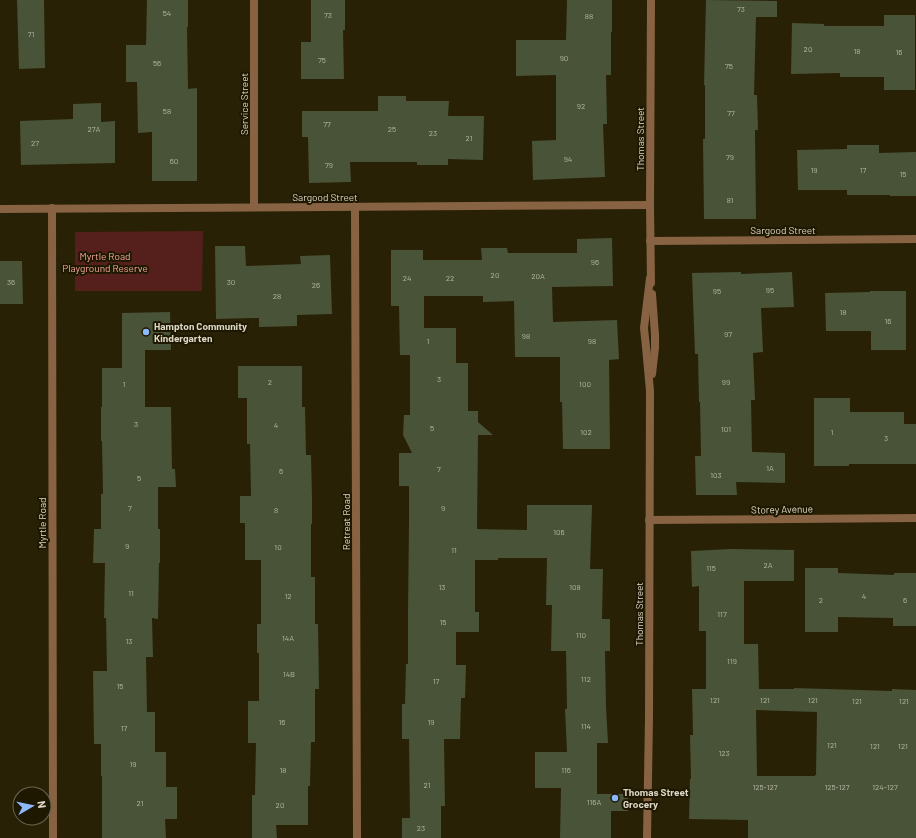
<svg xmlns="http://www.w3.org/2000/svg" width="916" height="838" font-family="Barlow,sans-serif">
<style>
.green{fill:#55201c}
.building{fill:#485338;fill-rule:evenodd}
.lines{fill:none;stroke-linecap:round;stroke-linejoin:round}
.minor{stroke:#876243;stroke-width:8}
.poi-dot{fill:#8bb9fc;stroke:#1f1800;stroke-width:1.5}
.labels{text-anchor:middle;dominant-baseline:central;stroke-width:4;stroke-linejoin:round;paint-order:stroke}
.number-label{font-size:8px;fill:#b7b6a3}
.street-label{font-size:10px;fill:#dcd7c7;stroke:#1f1800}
.park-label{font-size:10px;fill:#f5a79d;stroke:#1f1800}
.poi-label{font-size:10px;font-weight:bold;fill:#dcd7c7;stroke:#1f1800;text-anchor:start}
</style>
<rect width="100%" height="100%" fill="#292105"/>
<polygon class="green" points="203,231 202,291 75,291 75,232"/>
<g class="building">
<polygon points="17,0 44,0 45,68 19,69"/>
<polygon points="147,0 188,0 188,27 187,27 188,89 197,88 197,181 152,181 152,132 138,133 137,82 126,82 126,45 146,45"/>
<polygon points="311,0 345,0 345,30 343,30 344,79 301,79 301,42 311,42"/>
<polygon points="567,0 612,0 612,32 611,32 611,75 606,75 607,124 603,124 605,177 533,180 532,141 556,140 556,75 516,76 516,40 566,40"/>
<polygon points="706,0 777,1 777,17 756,17 754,95 757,95 758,130 755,130 756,219 704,219 703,139 705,139 705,85 704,85"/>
<polygon points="884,15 915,15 915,90 884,90 884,77 840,77 840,73 791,74 792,23 824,24 824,26 884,26"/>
<polygon points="378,96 406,96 406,101 449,101 448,116 484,116 483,160 448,159 448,165 417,165 417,162 350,162 351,182 309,183 308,137 302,137 302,111 378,111"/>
<polygon points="101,103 101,122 115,121 115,163 21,165 20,121 73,119 73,104"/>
<polygon points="847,145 879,145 879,153 916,152 916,196 890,196 890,195 847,195 847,190 798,190 797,150 847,149"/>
<polygon points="612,238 613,286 552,287 553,322 617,320 619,359 609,360 610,449 563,449 562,402 560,402 560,357 515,357 514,301 483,302 483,296 424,296 424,328 456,328 456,363 468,363 468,411 478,411 478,422 493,435 478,435 477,529 527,530 527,505 592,505 590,569 603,569 602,619 610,619 610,651 605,651 606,707 608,743 597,743 597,794 628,794 628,811 611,811 611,838 560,838 561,788 535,788 535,752 567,752 565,709 567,709 566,651 551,651 552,605 546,605 547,558 498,558 498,560 475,560 475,612 479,612 479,632 456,632 456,665 466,665 465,698 461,698 460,739 444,739 445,806 441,806 441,838 402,838 402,818 410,818 409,739 402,739 402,704 405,704 406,664 408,664 408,612 409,522 409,486 399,486 399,453 412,453 403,435 404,415 410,415 410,355 400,355 399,306 391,306 391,250 423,250 423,260 482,260 481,248 507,248 508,253 577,253 577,239"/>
<polygon points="215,246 245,246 246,266 301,264 300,256 330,255 332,314 297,315 297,326 259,327 259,318 216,319"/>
<polygon points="0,261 22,261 23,304 0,304"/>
<polygon points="741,272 741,274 792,272 794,307 761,308 763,352 753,353 755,400 751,400 752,452 785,453 785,483 736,482 737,495 696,495 695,456 701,456 700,402 699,402 698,354 695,354 692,273"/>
<polygon points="870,291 906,291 906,350 871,350 871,331 826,331 825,293 870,292"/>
<polygon points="170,312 171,350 145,350 145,407 171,407 172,469 175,469 176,487 158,487 158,529 160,529 160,563 159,563 158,619 152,618 153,657 146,657 147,712 155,712 155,752 166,752 166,787 177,787 177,819 165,819 166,838 102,838 102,776 101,776 101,744 94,744 93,671 107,671 106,618 104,618 105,563 93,563 94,529 101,529 101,494 103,494 102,441 101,441 101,407 102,407 102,368 122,368 122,313"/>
<polygon points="238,366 302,366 302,407 305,407 306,455 311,455 312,497 312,524 311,524 311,577 315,577 315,624 318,624 319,689 315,689 315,742 311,742 310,786 308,786 308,825 276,825 277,838 252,838 252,795 255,795 256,743 248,743 248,701 259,701 259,653 257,653 257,624 261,624 261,560 245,560 245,523 240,523 240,496 251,496 250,444 247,444 247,398 238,398"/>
<polygon points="814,398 850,398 850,412 904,412 904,424 916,424 916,464 849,464 849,466 814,466"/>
<path d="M 731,549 L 794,550 L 794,581 L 744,581 L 744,644 L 758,644 L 759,689 L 794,689 L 794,688 L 892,691 L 892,689 L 916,690 L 916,838 L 748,838 L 748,820 L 689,819 L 690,779 L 691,779 L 690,735 L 693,735 L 692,689 L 706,689 L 706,631 L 699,631 L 699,586 L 692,587 L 691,551 ZM 756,710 L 817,712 L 816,775 L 815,775 L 815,776 L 757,776 Z"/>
<polygon points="805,568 838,568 838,573 894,575 894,573 916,573 916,626 893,626 893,618 838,617 838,632 805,632"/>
</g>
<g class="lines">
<g class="minor">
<polyline points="254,0 254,207"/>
<polyline points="355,206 357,838"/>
<polyline points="52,208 53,838"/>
<polyline points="0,209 650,205"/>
<polyline points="650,241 916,239"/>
<polyline points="651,283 650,205 651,0"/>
<polyline points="652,294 655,335 655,348 652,374"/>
<polyline points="649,520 916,518"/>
<polyline points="647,838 649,718 650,391 646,347 644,328 650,278"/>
</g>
</g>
<g class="poi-dot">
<circle cx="146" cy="332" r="4"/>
<circle cx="615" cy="798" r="4"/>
</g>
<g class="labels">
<g class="number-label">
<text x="741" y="9">73</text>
<text x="167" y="13">54</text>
<text x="328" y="15">73</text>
<text x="589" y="16">88</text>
<text x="31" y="34">71</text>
<text x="808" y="49">20</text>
<text x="857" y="51">18</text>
<text x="899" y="52">16</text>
<text x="564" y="58">90</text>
<text x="322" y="60">75</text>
<text x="157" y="63">56</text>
<text x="729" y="66">75</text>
<text x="581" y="106">92</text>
<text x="167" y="111">58</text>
<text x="731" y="113">77</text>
<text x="327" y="124">77</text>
<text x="94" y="129">27A</text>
<text x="392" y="129">25</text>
<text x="433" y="133">23</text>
<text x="469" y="138">21</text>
<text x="35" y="143">27</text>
<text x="730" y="157">79</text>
<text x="568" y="159">94</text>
<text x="174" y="161">60</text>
<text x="329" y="165">79</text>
<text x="814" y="170">19</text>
<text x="863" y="170">17</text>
<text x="903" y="174">15</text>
<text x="730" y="200">81</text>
<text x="595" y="262">96</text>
<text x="495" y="275">20</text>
<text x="538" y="276">20A</text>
<text x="407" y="278">24</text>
<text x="450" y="278">22</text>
<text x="11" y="282">36</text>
<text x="231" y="282">30</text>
<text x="316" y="285">26</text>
<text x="770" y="290">95</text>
<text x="717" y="291">95</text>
<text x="277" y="296">28</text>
<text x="843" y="312">18</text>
<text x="888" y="321">16</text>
<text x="728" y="334">97</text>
<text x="526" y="336">98</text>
<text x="428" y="341">1</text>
<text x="592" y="341">98</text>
<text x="439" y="379">3</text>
<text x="270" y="382">2</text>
<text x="726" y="382">99</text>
<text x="124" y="384">1</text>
<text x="585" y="384">100</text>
<text x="136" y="424">3</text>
<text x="276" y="425">4</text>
<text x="432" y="428">5</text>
<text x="726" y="429">101</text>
<text x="586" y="432">102</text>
<text x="832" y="432">1</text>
<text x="886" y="438">3</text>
<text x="770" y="468">1A</text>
<text x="439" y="469">7</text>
<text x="281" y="471">6</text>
<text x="716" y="475">103</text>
<text x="139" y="478">5</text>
<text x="130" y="508">7</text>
<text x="443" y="508">9</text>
<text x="276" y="510">8</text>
<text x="559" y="532">106</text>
<text x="127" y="546">9</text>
<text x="278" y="547">10</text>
<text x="454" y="550">11</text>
<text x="768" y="565">2A</text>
<text x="711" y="568">115</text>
<text x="442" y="587">13</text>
<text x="575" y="587">108</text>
<text x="131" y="593">11</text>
<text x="288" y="596">12</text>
<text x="864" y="596">4</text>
<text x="821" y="600">2</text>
<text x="905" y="600">6</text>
<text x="722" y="614">117</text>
<text x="443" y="622">15</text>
<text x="581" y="635">110</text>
<text x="288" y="638">14A</text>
<text x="129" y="641">13</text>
<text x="732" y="661">119</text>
<text x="289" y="674">14B</text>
<text x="586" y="679">112</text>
<text x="436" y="681">17</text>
<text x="120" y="686">15</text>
<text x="715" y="700">121</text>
<text x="765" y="700">121</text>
<text x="813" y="700">121</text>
<text x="857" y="701">121</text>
<text x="904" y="701">121</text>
<text x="282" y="722">16</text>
<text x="431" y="722">19</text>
<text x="586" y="726">114</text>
<text x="124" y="728">17</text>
<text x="832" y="745">121</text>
<text x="875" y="746">121</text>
<text x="903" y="746">121</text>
<text x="724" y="753">123</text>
<text x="133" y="764">19</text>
<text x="283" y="770">18</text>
<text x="566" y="770">116</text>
<text x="427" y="785">21</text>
<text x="765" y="787">125-127</text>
<text x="837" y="787">125-127</text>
<text x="885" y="787">124-127</text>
<text x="594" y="802">116A</text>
<text x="140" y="803">21</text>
<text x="280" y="805">20</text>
<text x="421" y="828">23</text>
</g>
<g class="street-label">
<text transform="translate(244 104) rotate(-90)">Service Street</text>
<text transform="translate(640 139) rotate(-90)">Thomas Street</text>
<text x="325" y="197">Sargood Street</text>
<text x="783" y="230">Sargood Street</text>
<text transform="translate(782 509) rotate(-1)">Storey Avenue</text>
<text transform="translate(346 522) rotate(-90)">Retreat Road</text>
<text transform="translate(42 523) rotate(-90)">Myrtle Road</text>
<text transform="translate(639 614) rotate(-90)">Thomas Street</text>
</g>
<g class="park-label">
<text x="105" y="256">Myrtle Road<tspan x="105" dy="12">Playground Reserve</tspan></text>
</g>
<g class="poi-label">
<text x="154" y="326">Hampton Community<tspan x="154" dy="12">Kindergarten</tspan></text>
<text x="623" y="792">Thomas Street<tspan x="623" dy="12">Grocery</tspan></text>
</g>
</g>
<g transform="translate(32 806) rotate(81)"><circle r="19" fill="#1f1800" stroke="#6b6450"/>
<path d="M0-3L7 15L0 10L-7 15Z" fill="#8bb9fc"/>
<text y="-6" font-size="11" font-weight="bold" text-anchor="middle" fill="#dcd7c7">N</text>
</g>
</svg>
